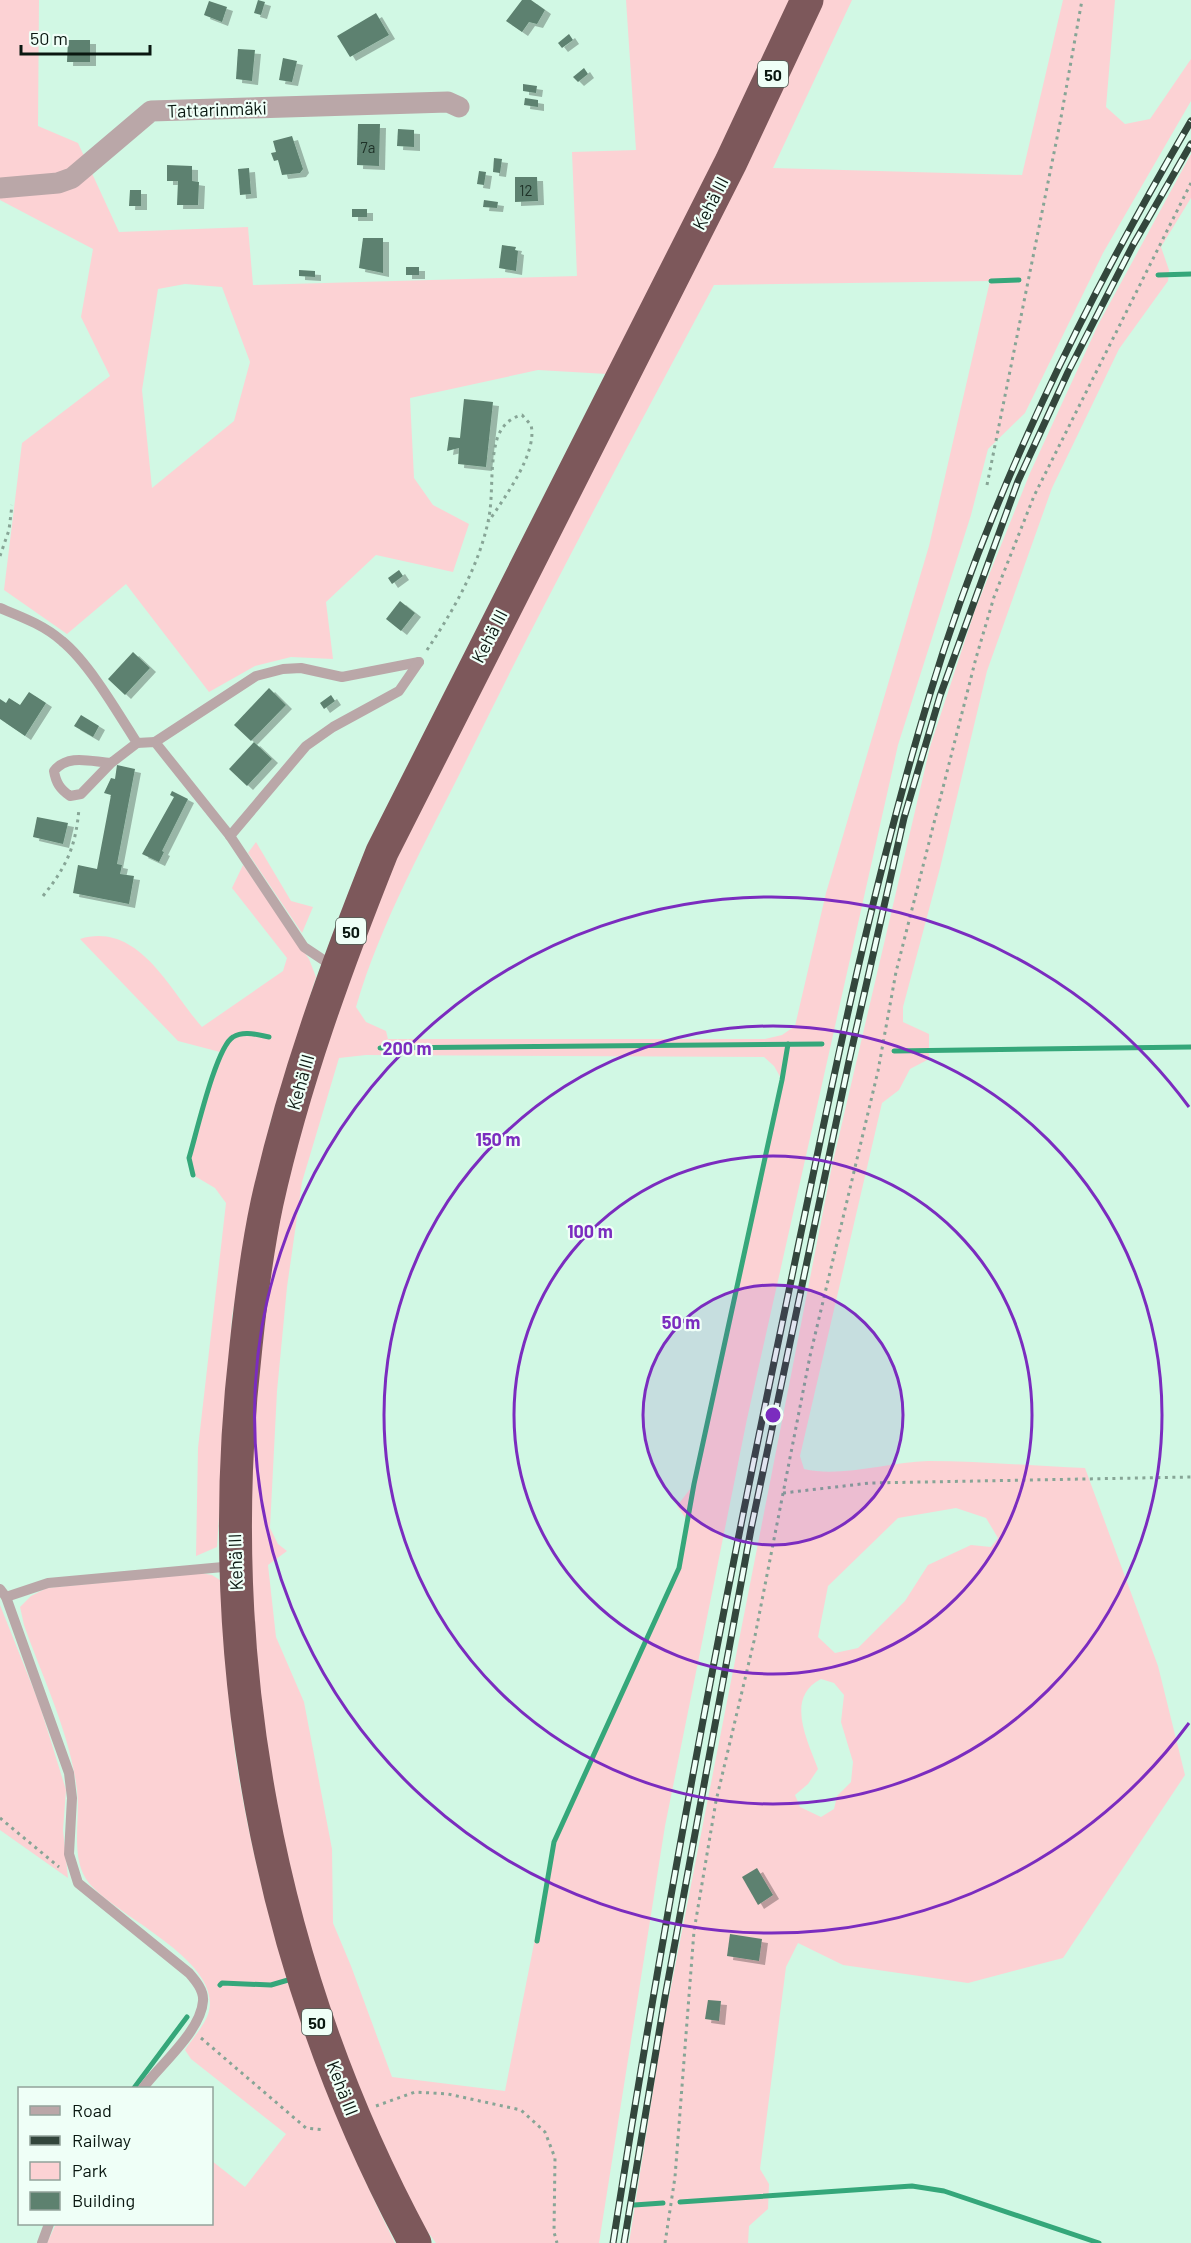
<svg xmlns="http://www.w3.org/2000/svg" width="1191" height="2243" font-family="Barlow,sans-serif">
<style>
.green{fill:#fcd2d4;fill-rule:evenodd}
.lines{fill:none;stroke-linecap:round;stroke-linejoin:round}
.stream{stroke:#35a77a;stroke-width:5}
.building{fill:#5d816f;filter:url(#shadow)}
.path{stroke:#87a596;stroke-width:3;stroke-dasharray:3 4.5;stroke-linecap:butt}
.lane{stroke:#baa7a8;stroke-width:10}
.street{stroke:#baa7a8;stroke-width:21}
.highway{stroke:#7d585b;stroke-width:33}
.rail-casing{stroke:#33463c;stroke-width:7}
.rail{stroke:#effff7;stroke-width:4.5;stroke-dasharray:14;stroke-linecap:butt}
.ring{fill:none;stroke:#7b2cbf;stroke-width:3}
.labels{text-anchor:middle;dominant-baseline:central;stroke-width:4.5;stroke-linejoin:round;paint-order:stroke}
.number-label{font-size:15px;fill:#1f3228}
.shield{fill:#effff7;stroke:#4f5d56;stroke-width:1.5}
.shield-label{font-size:16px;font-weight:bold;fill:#0a1811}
.street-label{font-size:18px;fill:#0a1811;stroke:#effff7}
.centre{fill:#7b2cbf;stroke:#effff7;stroke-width:3}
.ring-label{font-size:18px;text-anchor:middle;font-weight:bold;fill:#7b2cbf;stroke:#effff7;stroke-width:4.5;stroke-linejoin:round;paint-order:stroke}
</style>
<defs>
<filter id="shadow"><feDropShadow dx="6" dy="4" stdDeviation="0" flood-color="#0004"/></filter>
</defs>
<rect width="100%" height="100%" fill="#d1f8e4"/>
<g class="green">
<path d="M 0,0 L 39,0 L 38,126 L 78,143 L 119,232 L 248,227 L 253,285 L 577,276 L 572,152 L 636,150 L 626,0 L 790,0 L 716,158 L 607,374 L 538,370 L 410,398 L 414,478 L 433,505 L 469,524 L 453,572 L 376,555 L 326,602 L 333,659 L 291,657 L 255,666 L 209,692 L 126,584 L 67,634 L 4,590 L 22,443 L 110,376 L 81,317 L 93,249 L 0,200 ZM 185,284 L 222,287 L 250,362 L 234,421 L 152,488 L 142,390 L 158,289 Z"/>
<path d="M 821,0 L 852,0 L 773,168 L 1022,175 L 1063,0 L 1115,0 L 1106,107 L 1125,124 L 1150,119 L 1191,59 L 1191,101 L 1103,253 L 1025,413 L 988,449 L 971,515 L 898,745 L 747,1419 L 665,1826 L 599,2243 L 436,2243 L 412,2211 L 359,2092 L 296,1912 L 260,1729 L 248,1569 L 253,1396 L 278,1213 L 315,1064 L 364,930 L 437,766 ZM 990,281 L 929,546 L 826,893 L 795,1026 L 782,1035 L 765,1039 L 388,1039 L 386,1031 L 366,1022 L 356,1007 C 381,921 427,840 467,759 C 545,599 630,442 714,285 ZM 366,1055 L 764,1057 L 774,1066 L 782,1080 L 694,1484 L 677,1506 L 687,1520 L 679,1568 L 554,1842 L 505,2091 L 392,2077 L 351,1966 L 333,1923 L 332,1849 L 304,1702 L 276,1637 L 268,1565 L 287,1551 L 278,1544 L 270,1528 L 277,1391 L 287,1287 L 302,1182 L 339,1058 Z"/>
<path d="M 1191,154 L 1191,198 L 1161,247 L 1169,270 L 1168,281 L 1119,349 L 1052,488 L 987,671 L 940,868 L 903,1007 L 903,1022 L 929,1034 L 929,1059 L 910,1069 L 899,1090 L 882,1103 L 800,1456 L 804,1469 C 840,1478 889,1462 928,1461 C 980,1461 1033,1466 1085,1468 L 1158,1666 L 1185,1775 L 1063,1958 L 968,1983 L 843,1965 L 798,1943 L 786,1967 L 760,2169 L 769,2184 L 768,2209 L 749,2226 L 748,2243 L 629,2243 L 663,2028 L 832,1166 L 930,747 L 975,610 L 1030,473 L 1098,325 ZM 956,1508 L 986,1518 L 998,1538 L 991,1547 L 971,1545 L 928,1565 L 905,1601 L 858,1648 L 835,1653 L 818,1637 L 828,1586 L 898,1518 ZM 821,1679 L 834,1683 L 844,1695 L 841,1722 L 853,1762 L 851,1782 L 837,1796 L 834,1809 L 821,1817 L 800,1807 L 795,1795 L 808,1784 L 818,1769 C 807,1740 785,1697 821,1679 Z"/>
<polygon points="256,842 291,901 313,907 302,933 248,853"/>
<path d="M 243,865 L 309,959 L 316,977 L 270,1123 L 232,1316 L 217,1547 L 196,1556 L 198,1448 L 226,1203 L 215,1188 L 193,1175 L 189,1158 L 220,1052 L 178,1041 L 80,939 C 139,921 170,991 202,1027 L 283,971 L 287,958 L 232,888 Z"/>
<path d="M 200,1573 L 212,1575 L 220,1580 C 226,1648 228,1717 240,1784 C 268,1943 323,2099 395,2243 L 47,2243 L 56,2224 L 212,2224 L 212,2161 L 245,2187 L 286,2134 L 191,2059 L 185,2050 C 192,2039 206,2024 209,2011 C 221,1960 117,1917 89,1883 C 69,1858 81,1820 77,1790 C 70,1733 43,1679 24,1625 L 20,1607 L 31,1596 L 47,1588 Z"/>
<polygon points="0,1605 39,1703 66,1790 63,1830 68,1878 0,1830"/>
</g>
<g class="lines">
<g class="stream">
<polyline points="1158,275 1191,274"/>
<polyline points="991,281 1019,280"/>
<polyline points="380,1048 822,1044"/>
<polyline points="894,1051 1191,1047"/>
<path d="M 193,1175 L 189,1158 C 196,1135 216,1047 233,1037 C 244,1030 258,1035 269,1037"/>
<polyline points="537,1941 554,1842 679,1568 694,1484 782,1080 788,1044"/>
<polyline points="220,1985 222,1983 271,1985 288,1980"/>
<polyline points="134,2088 187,2017"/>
<polyline points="680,2202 912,2186 944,2191 1099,2243"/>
<polyline points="634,2205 663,2203"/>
</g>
</g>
<g class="building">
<polygon points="258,0 265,2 261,15 254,13"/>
<polygon points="522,0 531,0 545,10 537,24 529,22 522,32 506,21"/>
<polygon points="209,1 227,7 222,22 204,15"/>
<polygon points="376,13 389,35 350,57 337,36"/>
<polygon points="569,34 573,40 562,48 558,43"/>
<polygon points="68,40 90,40 90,62 67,62"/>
<polygon points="238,49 255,50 252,81 236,79"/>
<polygon points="283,58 297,61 292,82 279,80"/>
<polygon points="584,68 588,74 578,82 573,77"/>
<polygon points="523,84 537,86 536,93 523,91"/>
<polygon points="525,98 538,100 538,107 524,105"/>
<polygon points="358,124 380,124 379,166 357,165"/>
<polygon points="398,129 414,130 414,147 397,146"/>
<polygon points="292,136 303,169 300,173 282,175 278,160 274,161 271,153 276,152 273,141"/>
<polygon points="494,158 502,159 500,173 493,172"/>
<polygon points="167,165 192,166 192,181 199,182 198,205 177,205 178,181 167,181"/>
<polygon points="249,168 251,194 240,195 238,169"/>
<polygon points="479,171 486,172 484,185 477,184"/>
<polygon points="515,177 537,177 538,201 515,202"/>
<polygon points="130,190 141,190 141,206 129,206"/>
<polygon points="484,200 498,202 497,208 483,207"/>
<rect x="352" y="209" width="15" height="8"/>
<polygon points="363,238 383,238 383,273 359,268"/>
<polygon points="502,245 516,247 515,250 518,251 516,271 499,268"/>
<rect x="406" y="267" width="13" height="8"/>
<polygon points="299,270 315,271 315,277 299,276"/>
<polygon points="464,399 493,402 486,467 458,464 459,448 447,451 449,437 460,438"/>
<polygon points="399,570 403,576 392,584 388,578"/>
<polygon points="400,601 415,613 401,631 386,619"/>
<polygon points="133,652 150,668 125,695 108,679"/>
<polygon points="269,688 286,705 251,741 234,725"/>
<polygon points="29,692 46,703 25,736 0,719 0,699 6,703 9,698 20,705"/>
<polygon points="331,695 335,701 324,709 320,703"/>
<polygon points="81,715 99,726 93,737 74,726"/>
<polygon points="254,742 272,759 247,786 229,769"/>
<polygon points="117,765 135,769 117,864 122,865 120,874 134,876 129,904 73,893 78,865 97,869 111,795 104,793 111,778 115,779"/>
<polygon points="172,791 188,799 162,851 164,852 159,862 142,854 174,797 170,795"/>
<polygon points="37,817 68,823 63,844 33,837"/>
<polygon points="757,1868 773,1895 758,1905 742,1877"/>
<polygon points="730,1934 762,1939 759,1961 727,1956"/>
<polygon points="708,2000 721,2001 719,2021 705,2019"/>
</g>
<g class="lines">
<g class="path">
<polyline points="987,485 1060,123 1082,0"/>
<polyline points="0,556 9,530 12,505"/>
<path d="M 427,650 C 453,611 478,568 488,522 C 494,495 489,467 497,439 C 501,427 509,418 522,415 L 531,425 C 538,453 504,498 489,521"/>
<path d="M 43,896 C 67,866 76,846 79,808"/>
<polyline points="783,1493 870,1483 1191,1477"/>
<polyline points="0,1818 59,1867"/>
<polyline points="201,2038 306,2128 325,2130"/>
<polyline points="376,2106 415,2092 448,2094 521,2110 545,2132 555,2158 554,2232 557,2243"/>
<polyline points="665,2243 675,2177 694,1931 716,1801 754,1641 810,1356 878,1071 896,972 976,658 994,597 1034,496 1191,183"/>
</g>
<g class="lane">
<path d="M 0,608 C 22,617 44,625 62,641 C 89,663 118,713 137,743 L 111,763 L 81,794 L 70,796 C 60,789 56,783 54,771 C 68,753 92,762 111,763"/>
<polyline points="155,742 256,676 283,669 301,668 342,677 419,662"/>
<polyline points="137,743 155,742 230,836 304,947 334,967"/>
<polyline points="230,836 306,746 333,727 399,691 419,662"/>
<path d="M 0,1589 L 6,1597 L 69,1773 L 72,1798 L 69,1854 L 78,1883 L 189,1973 C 195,1980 204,1990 203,2001 C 201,2031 160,2065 143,2088"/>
<polyline points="6,1597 48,1583 234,1566"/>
<polyline points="42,2243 49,2224"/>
</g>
<polyline class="street" points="0,188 58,183 72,178 151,111 448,102 459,107"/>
<path class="highway" d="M 415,2243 C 267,1969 210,1655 246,1346 C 251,1298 257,1250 267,1203 C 294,1082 336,967 382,852 L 731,162 L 807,0"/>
<defs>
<g id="rail">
<path d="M 613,2243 C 661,1935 718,1629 782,1324 C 826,1114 867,902 929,697 C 990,494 1084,303 1191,121"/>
<polyline points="624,2243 665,1997 751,1529 849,1061 904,818 940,696 1018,481 1068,372 1133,245 1191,144"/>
</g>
</defs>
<use href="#rail" class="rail-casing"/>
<use href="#rail" class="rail"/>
</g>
<circle cx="773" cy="1415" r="130" fill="#7b2cbf" fill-opacity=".12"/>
<g class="ring">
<circle cx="773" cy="1415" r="130"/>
<circle cx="773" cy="1415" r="259"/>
<circle cx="773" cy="1415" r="389"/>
<path d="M1189 1723A518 518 0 1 1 1189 1107"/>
</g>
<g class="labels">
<g class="number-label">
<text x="368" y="147">7a</text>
<text x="526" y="190">12</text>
</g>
<g class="shield">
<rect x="758" y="61" width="30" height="26" rx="4.5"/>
<rect x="336" y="918" width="30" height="26" rx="4.5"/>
<rect x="302" y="2009" width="30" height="26" rx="4.5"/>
</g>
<g class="shield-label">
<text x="773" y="74">50</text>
<text x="351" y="931">50</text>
<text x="317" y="2022">50</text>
</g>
<g class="street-label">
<text transform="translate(217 109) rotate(-2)">Tattarinmäki</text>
<text transform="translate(710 203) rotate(-63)">Kehä III</text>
<text transform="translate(489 636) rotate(-63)">Kehä III</text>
<text transform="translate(300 1082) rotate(-74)">Kehä III</text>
<text transform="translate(235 1562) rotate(-92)">Kehä III</text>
<text transform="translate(343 2088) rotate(69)">Kehä III</text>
</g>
</g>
<circle cx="773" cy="1415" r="9" class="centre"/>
<g class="ring-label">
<text x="407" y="1055">200 m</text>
<text x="498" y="1146">150 m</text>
<text x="590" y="1238">100 m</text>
<text x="681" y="1329">50 m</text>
</g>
<rect x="18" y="2087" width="195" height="138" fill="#effff7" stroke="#93a39b" stroke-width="1.5"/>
<rect x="30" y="2106" width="30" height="9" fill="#baa7a8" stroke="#93a39b" stroke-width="1.5"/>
<text x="72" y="2117" font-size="18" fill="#0a1811">Road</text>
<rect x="30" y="2136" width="30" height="9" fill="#33463c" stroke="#93a39b" stroke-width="1.5"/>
<text x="72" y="2147" font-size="18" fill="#0a1811">Railway</text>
<rect x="30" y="2162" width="30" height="18" fill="#fcd2d4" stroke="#93a39b" stroke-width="1.5"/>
<text x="72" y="2177" font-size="18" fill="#0a1811">Park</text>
<rect x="30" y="2192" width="30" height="18" fill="#5d816f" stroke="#93a39b" stroke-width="1.5"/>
<text x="72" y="2207" font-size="18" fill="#0a1811">Building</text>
<path d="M21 45v9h129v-9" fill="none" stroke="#0a1811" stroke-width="3"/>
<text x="30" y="45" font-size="18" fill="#0a1811" stroke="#effff7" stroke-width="4.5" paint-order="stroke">50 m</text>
</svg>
